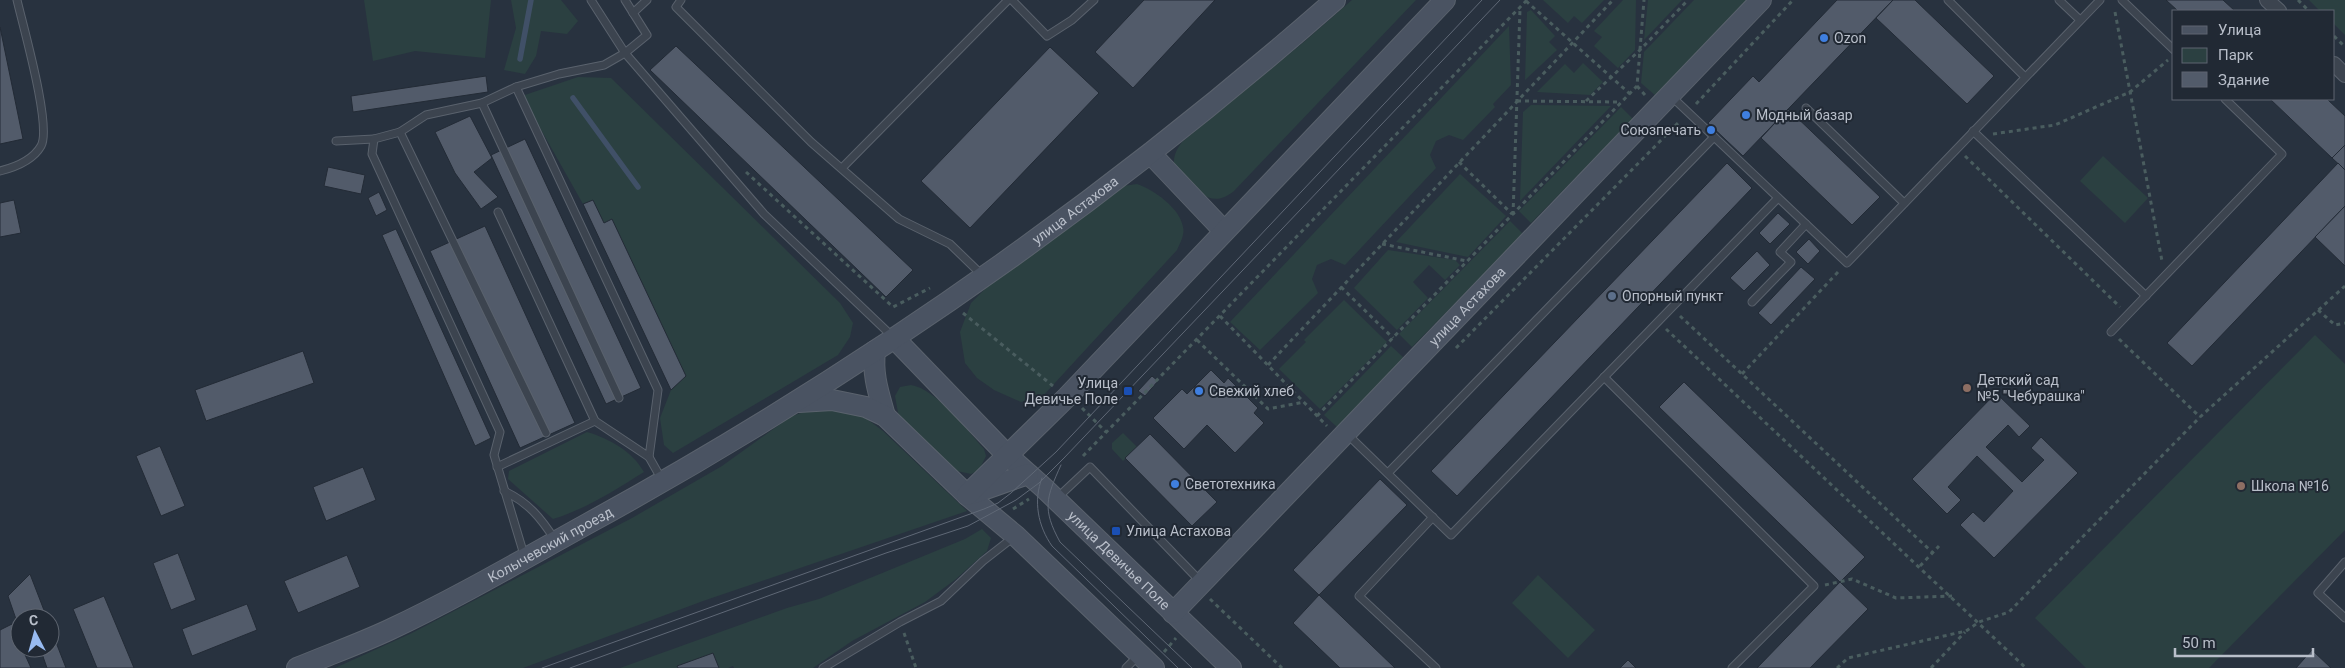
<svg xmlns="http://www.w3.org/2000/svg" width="2345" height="668" font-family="Roboto,sans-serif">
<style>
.green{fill:#2b4041}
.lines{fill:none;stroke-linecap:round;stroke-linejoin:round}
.stream{stroke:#405067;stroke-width:5.5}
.building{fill:#525b6a;stroke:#232b36}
.lane-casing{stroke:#5a626d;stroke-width:9}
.street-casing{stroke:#5a626d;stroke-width:16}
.secondary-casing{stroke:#5a626d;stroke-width:22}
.path{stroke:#4a5d5f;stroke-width:3;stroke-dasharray:4 4;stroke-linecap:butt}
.lane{stroke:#3c444f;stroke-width:7}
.street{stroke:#3c444f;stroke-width:14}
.secondary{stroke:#4a5362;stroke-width:20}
.tram{stroke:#5f6876;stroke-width:1}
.shop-dot{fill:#3f7fe0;stroke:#212934;stroke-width:2}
.service-dot{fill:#5c6f8a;stroke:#212934;stroke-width:2}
.education-dot{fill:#8d6e63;stroke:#212934;stroke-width:2}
.transit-dot{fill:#1a4fb4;stroke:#212934;stroke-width:2}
.labels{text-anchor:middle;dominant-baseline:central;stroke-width:4;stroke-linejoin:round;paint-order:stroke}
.poi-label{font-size:14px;fill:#b9bfca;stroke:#212934;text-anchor:start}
.street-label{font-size:14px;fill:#b9bfca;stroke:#212934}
</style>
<rect width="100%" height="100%" fill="#28323f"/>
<g class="green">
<polygon points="364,0 491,0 485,58 415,51 373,61"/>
<polygon points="511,0 561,0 578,21 567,34 541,31 536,56 525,74 504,70 516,28"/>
<path d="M 1352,0 L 1416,0 L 1234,191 C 1214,207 1203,196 1188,181 C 1184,178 1179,174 1176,170 C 1171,160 1176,150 1182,142 L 1305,41 Z"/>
<polygon points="1543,0 1604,0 1582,23 1574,16 1568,23"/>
<polygon points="1623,0 1636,0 1635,50 1618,68 1594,46 1602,37 1594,31"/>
<polygon points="1648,0 1682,0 1644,40"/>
<polygon points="1694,0 1747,0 1656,96 1641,83 1644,52"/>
<polygon points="2309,0 2345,0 2345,35 2334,24 2334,11 2320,11"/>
<polygon points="1531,10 1555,36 1549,42 1557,50 1525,80 1527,12"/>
<polygon points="1509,26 1511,85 1493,104 1495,107 1463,140 1449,135 1436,141 1430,155 1436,168 1345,265 1331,259 1317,265 1312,279 1318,293 1260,350 1230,322"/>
<polygon points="1583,63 1603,82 1590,95 1537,92 1565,64 1574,73"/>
<polygon points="578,77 611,78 840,303 853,323 850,337 838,355 673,453 664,445 660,418 671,390 686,376 612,219 604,223 593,200 583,204 522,96"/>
<polygon points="1531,105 1611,106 1520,201 1523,112"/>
<polygon points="1621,107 1633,119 1531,223 1519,211"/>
<polygon points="2103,156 2148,198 2125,223 2080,181"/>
<polygon points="1460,174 1506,216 1468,257 1396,242"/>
<path d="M 1137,184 C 1154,190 1180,208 1183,227 C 1185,235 1180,243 1177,250 L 1042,397 L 1021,402 L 994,390 L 977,378 L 965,363 L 960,332 L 971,303 L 986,288 L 1074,220 L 1123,186 Z"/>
<polygon points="1510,221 1523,234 1412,347 1399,334"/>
<polygon points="1388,250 1455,260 1460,265 1445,280 1429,265 1413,282 1428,298 1397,330 1354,288"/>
<polygon points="1344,300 1387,342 1320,409 1279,369 1306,342 1304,340"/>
<polygon points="2315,335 2345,364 2345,530 2209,668 2086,668 2035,618"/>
<polygon points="1391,346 1404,358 1337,427 1324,415"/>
<path d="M 911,385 C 936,389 967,430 984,449 L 986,456 L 979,470 L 971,474 L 957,471 L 899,418 L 895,396 L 900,387 Z"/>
<polygon points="834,407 850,410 867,419 883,431 967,511 703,601 523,668 335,668 412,633 632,518 722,466 790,417 809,410"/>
<path d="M 587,432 C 610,439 632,451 644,472 C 615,490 586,509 553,519 L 508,479 L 509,471 Z"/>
<polygon points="1123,433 1137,447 1123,461 1112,449 1112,443"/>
<polygon points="982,529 991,538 987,551 956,579 925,602 852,641 813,668 734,668 733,666 728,668 620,668 787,608 819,599 965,539"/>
<polygon points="1538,575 1595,630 1568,658 1512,603"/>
</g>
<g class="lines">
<g class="stream">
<polyline points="520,59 531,0"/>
<polyline points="573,98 638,187"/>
</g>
</g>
<g class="building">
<polygon points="1144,0 1215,0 1133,88 1095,52"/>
<polygon points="1837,0 1893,0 1743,156 1708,123 1753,76 1759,82"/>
<polygon points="1893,0 1915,0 1994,76 1967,104 1876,18"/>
<polygon points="2166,0 2223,0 2235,11 2178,11"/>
<polygon points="0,27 23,139 0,144"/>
<polygon points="676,46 913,270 886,297 650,70"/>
<polygon points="1050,47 1099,93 970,228 921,181"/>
<polygon points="486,76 488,92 353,112 351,96"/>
<polygon points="2270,99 2327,99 2345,116 2345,145 2332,158"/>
<polygon points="1788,109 1880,197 1852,225 1761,138"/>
<polygon points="470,116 492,158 474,172 498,197 481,209 455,173 435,132"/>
<polygon points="525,139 641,388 606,404 491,155"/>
<polygon points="2345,145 2345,170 2332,158"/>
<polygon points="1727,163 1752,188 1457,496 1431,471"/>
<polygon points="2338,163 2345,170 2345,206 2192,366 2167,343"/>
<polygon points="328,167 365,175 361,194 324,186"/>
<polygon points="379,192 387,210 376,216 368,198"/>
<polygon points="14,200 21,233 0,237 0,203"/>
<polygon points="593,200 604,223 612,219 686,376 671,390 583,204"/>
<polygon points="2345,206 2345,266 2315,237"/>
<polygon points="1778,213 1790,224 1770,244 1759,233"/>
<polygon points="485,226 575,423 520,448 430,251"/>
<polygon points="396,229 491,438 475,446 382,235"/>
<polygon points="1809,239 1820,251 1808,264 1796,252"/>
<polygon points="1757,251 1770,265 1744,291 1730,278"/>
<polygon points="1801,267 1815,279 1771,325 1758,313"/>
<polygon points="303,351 314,383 206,421 195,390"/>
<polygon points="1211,370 1224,383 1228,378 1258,408 1254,413 1264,423 1235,453 1207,425 1184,449 1153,418 1182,389 1187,394"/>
<polygon points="1152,376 1158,381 1145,396 1138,391"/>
<polygon points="1684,382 1865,557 1840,582 1659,407"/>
<polygon points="1996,393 2030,426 2019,437 2008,425 1986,447 2022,482 2044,460 2031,448 2041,437 2078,473 1994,558 1960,525 1973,512 1984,522 2013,491 1977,456 1948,487 1961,500 1947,514 1912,479"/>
<polygon points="1150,434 1217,502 1192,526 1125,458"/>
<polygon points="160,446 185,506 161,516 136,456"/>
<polygon points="363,467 376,500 326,521 313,487"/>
<polygon points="1380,479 1407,505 1319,595 1293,570"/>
<polygon points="178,553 196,600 171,610 153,563"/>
<polygon points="347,555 360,587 298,613 284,581"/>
<polygon points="30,574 47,618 20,618 20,621 17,622 8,596"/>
<polygon points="1840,582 1868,609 1810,668 1757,668"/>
<polygon points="1319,595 1342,617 1395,668 1340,668 1293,623"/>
<polygon points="104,596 134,668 97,668 73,609"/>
<polygon points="247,604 257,630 192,656 182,629"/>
<polygon points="12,624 20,643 20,648 22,648 31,668 0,668 0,630"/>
<polygon points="50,627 66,668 47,668 40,648 50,648"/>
<polygon points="2312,650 2331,668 2296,668"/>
<polygon points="713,653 719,668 678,668 677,666"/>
<polygon points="1628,660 1636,668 1620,668"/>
</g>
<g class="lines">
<defs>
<g id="lane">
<polyline points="591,0 625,53 764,214 893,337"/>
<polyline points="681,0 676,7 811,142 899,219 950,244 982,275"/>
<polyline points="1012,0 1047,36 1072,20 1094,0"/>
<polyline points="1948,0 2025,77"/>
<polyline points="2059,0 2080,20"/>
<polyline points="2122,0 2174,50"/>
<polyline points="633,13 647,0"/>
<polyline points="1671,96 1847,263 2100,0"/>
<polyline points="482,103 619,398"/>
<polyline points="1806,108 1904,203"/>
<polyline points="1973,131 2146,296"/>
<polyline points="400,132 546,433"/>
<polyline points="336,141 374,139"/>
<polyline points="842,168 1008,0"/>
<path d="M 0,171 C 16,167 33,160 41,146 C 52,127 23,26 17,0"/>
<polyline points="498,212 595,421 649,457 658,390 516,87"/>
<polyline points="1752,302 1791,262 1780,252 1806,224"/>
<polyline points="2111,332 2282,154 2225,99"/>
<polyline points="1604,377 1814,586 1732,668"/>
<polyline points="1346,433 1451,535 1778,198"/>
<polyline points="649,457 662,480"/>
<polyline points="497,467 595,421"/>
<polyline points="1388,473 1714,137"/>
<path d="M 504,491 C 528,502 541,518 555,540"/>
<polyline points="1056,499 1090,467 1201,582"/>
<polyline points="1433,517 1359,596 1436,668"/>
<polyline points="525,558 494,455 500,432 372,154 374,139 400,132 426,115 482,103 516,87 559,74 604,65 625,53 647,35 625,0"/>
<polyline points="2345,562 2318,593 2345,618"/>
<polyline points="823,668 900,622 941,601 983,561 1015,536"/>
<polyline points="1126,668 1138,656"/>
</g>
<g id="street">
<polyline points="2267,0 2279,11"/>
<polyline points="2334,64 2345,75"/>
</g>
<g id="secondary">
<polyline points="1151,154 1224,231"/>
<path id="s1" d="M 895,339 L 1007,455 L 1044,488 L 1231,668"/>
<path d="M 875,351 C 872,375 879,394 885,416"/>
<polyline points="799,402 832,400 866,407 885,416 967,495 1016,536 1154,668"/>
<polyline points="971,494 1028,474"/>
<polyline points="967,495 1067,397 1445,0"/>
<path id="s2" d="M 1173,613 L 1761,0"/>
<path id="s3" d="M 297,668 C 328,655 359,644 389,630 C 457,598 522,560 587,524 C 854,378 1106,201 1335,0"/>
</g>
</defs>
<use href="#lane" class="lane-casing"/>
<use href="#street" class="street-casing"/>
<use href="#secondary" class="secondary-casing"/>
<g class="path">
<polyline points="2298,0 2309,11"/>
<polyline points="1526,1 1630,94"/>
<polyline points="2115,12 2162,261"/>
<polyline points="2334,36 2345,47"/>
<polyline points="1637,86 1645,95"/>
<polyline points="1517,101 1621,102"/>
<polyline points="1586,101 1641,49 1688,0"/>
<polyline points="1696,104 1793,0"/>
<polyline points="1993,134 2055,125 2130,92 2168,60"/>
<polyline points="1965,156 2120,307"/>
<polyline points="1459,162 1512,214"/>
<polyline points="746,172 893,307 930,288"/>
<polyline points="1513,215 1520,9"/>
<polyline points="1382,244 1467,261"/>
<polyline points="1341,287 1393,338"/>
<polyline points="2318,310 2335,325 2345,323"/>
<polyline points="963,313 1053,386"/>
<polyline points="1220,316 1327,426"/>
<polyline points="1680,316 1933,553"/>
<polyline points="1666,329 2026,668"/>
<polyline points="2119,339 2200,417"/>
<polyline points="1197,340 1268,409 1304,402"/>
<polyline points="1456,348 1680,121"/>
<polyline points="1268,365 1613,0"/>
<polyline points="1742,374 1839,271"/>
<polyline points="1082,408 1106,432"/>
<polyline points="1317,416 1637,86 1644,0"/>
<polyline points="1083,456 1527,0"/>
<polyline points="1013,509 1029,499"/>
<polyline points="1920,566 1939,546"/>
<polyline points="1825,585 1852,579 1896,598 1952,596"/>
<polyline points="1210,599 1282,668"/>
<polyline points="904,633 916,668"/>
<polyline points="1164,652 1176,638"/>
<polyline points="1837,668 1848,658 1966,631 1979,622 2009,612 2200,417 2345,286"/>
<polyline points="1931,668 1965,632"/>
</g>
<use href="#lane" class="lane"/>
<use href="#street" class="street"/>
<use href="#secondary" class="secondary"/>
<g class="tram">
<path d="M 1061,465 C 1046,498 1042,509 1060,542 L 1192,668"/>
<path d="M 1042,478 C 1033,501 1038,526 1052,546 L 1178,668"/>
<polyline points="542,668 984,509 998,503 1011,493 1056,452 1482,0"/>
<polyline points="570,668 886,553 968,526 1016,500 1039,483 1064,458 1500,0"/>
</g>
</g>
<g class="shop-dot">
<circle cx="1824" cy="38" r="5"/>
<circle cx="1746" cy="115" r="5"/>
<circle cx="1711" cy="130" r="5"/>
<circle cx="1199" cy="391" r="5"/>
<circle cx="1175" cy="484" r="5"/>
</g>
<circle class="service-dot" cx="1612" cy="296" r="5"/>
<g class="education-dot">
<circle cx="1967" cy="388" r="5"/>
<circle cx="2241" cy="486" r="5"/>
</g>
<g class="transit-dot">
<rect x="1123" y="386" width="10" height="10" rx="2.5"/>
<rect x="1111" y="526" width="10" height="10" rx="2.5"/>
</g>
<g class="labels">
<g class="poi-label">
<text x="1834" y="38">Ozon</text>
<text x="1756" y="115">Модный базар</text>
<text x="1701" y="130" text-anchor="end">Союзпечать</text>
<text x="1622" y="296">Опорный пункт</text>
<text x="1977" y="380">Детский сад<tspan x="1977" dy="16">№5 "Чебурашка"</tspan></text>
<text x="1118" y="383" text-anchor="end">Улица<tspan x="1118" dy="16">Девичье Поле</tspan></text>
<text x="1209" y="391">Свежий хлеб</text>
<text x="1185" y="484">Светотехника</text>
<text x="2251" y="486">Школа №16</text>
<text x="1126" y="531">Улица Астахова</text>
</g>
<g class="street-label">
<text stroke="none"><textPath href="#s3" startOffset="905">улица Астахова</textPath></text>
<text stroke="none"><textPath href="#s2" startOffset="425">улица Астахова</textPath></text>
<text stroke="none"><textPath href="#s3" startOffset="282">Колычевский проезд</textPath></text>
<text stroke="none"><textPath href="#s1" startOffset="315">улица Девичье Поле</textPath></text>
</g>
</g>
<rect x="2172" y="10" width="162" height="90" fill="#212934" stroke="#5e6570"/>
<rect x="2182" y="26" width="25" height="8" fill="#4a5362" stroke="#5e6570"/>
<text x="2218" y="35" font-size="15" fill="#b9bfca">Улица</text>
<rect x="2182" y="48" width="25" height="15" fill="#2b4041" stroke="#5e6570"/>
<text x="2218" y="60" font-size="15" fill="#b9bfca">Парк</text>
<rect x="2182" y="72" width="25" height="15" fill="#525b6a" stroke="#5e6570"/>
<text x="2218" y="85" font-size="15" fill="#b9bfca">Здание</text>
<g transform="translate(35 633) rotate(354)"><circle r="24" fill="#212934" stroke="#5e6570"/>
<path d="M0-4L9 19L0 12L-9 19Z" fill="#97baf0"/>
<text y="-8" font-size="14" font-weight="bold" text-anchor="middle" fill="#b9bfca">С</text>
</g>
<path d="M2175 648v8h138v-8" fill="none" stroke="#b9bfca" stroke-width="2.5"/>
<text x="2182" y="648" font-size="15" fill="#b9bfca" stroke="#212934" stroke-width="4" paint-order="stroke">50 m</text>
</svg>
